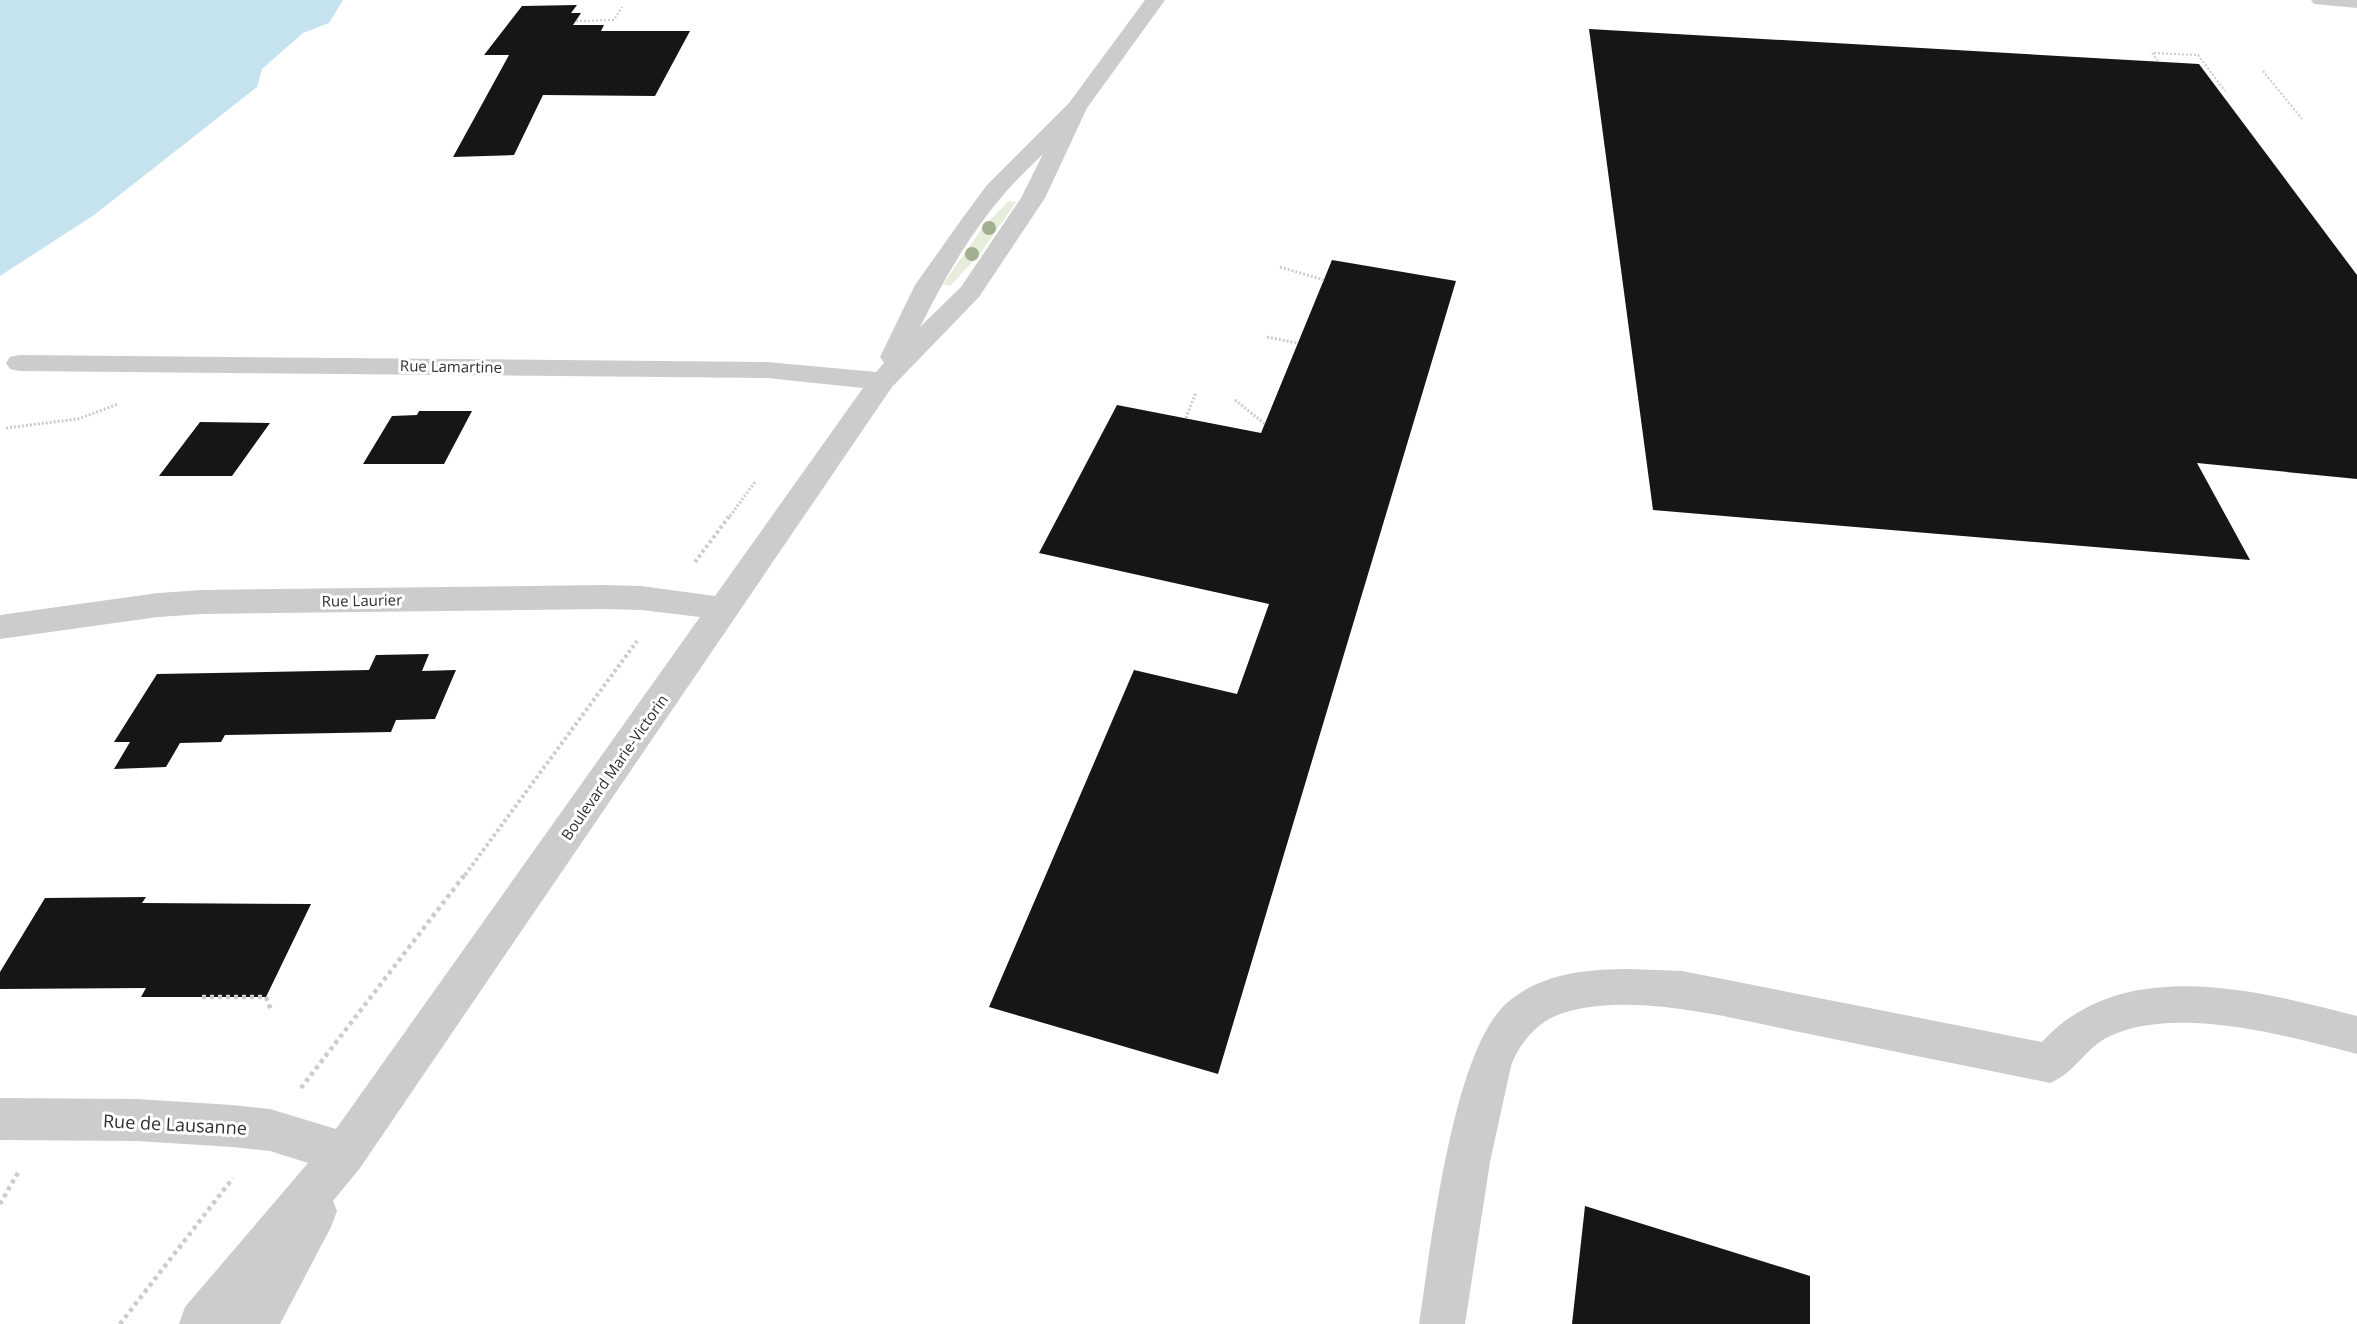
<svg xmlns="http://www.w3.org/2000/svg" width="2357" height="1324" font-family="'Open Sans',sans-serif">
<style>
.green{fill:#e6eedb}
.water{fill:#c5e2ef}
.building{fill:#161616}
.lines{fill:none;stroke-linecap:round;stroke-linejoin:round}
.path-far3{stroke:#ccc;stroke-width:2;stroke-dasharray:2 2;stroke-linecap:butt}
.path-far2{stroke:#ccc;stroke-width:3;stroke-dasharray:2 2;stroke-linecap:butt}
.path-far1{stroke:#ccc;stroke-width:4;stroke-dasharray:3 3;stroke-linecap:butt}
.path{stroke:#ccc;stroke-width:4.5;stroke-dasharray:4 4;stroke-linecap:butt}
.minor{fill:#ccc;fill-rule:evenodd}
.tree{fill:#a2b091}
.labels{text-anchor:middle;dominant-baseline:central;stroke-width:6;stroke-linejoin:round;paint-order:stroke}
.street-label{font-size:15px;fill:#2f2f2f;stroke:#fff}
.near-street-label{font-size:18px;fill:#2f2f2f;stroke:#fff}
</style>
<rect width="100%" height="100%" fill="#fff"/>
<polygon class="green" points="1009,201 1016,202 980,254 950,286 943,284 983,227"/>
<polygon class="water" points="0,0 343,0 329,23 303,33 262,69 257,87 94,215 0,276"/>
<g class="building">
<polygon points="577,5 571,13 581,13 573,25 604,25 601,31 690,31 655,96 543,95 514,155 453,157 509,55 484,55 522,6"/>
<polygon points="1589,29 2199,64 2357,275 2357,479 2197,463 2250,560 1653,510"/>
<polygon points="1332,260 1456,281 1218,1074 989,1007 1134,670 1237,694 1269,604 1039,553 1117,405 1261,433"/>
<polygon points="419,411 472,411 444,464 363,464 392,416 417,415"/>
<polygon points="200,422 270,423 232,476 159,476"/>
<polygon points="429,654 422,671 456,670 435,719 396,720 391,732 225,735 221,742 180,743 166,767 114,769 130,742 114,742 157,674 369,670 376,655"/>
<polygon points="146,897 142,903 311,904 266,997 141,997 146,988 0,989 0,972 45,898"/>
<polygon points="1585,1206 1810,1276 1810,1324 1572,1324"/>
</g>
<g class="lines">
<g class="path-far3">
<polyline points="576,21 614,20 622,7"/>
<polyline points="2158,61 2152,53 2198,55 2225,91"/>
<polyline points="2263,71 2302,119"/>
</g>
<g class="path-far2">
<polyline points="1280,267 1324,280"/>
<polyline points="1267,337 1297,343"/>
<polyline points="1235,400 1265,424"/>
<polyline points="1186,418 1196,392"/>
<polyline points="6,428 78,419 118,404"/>
<polyline points="730,516 755,482"/>
</g>
<g class="path-far1">
<polyline points="695,562 731,514"/>
<polyline points="465,875 637,641"/>
</g>
<g class="path">
<polyline points="202,997 266,997 271,1010"/>
<polyline points="301,1088 466,873"/>
<polyline points="0,1204 19,1171"/>
<polyline points="120,1324 233,1178"/>
</g>
<g class="minor">
<path d="M 1145,0 L 1165,0 L 1087,108 L 1045,198 L 979,297 L 892,387 L 360,1168 L 333,1201 L 337,1211 L 331,1227 L 280,1324 L 179,1324 L 185,1307 L 308,1163 L 270,1151 L 232,1147 L 137,1141 L 0,1140 L 0,1098 L 137,1099 L 232,1105 L 270,1109 L 336,1129 L 700,617 L 641,610 L 603,609 L 203,614 L 158,617 L 0,639 L 0,615 L 158,593 L 203,590 L 603,585 L 641,586 L 715,596 L 863,388 L 767,378 L 19,371 L 10,369 L 6,363 L 10,357 L 19,355 L 767,362 L 876,372 L 884,363 L 880,357 L 915,285 L 964,216 L 987,185 L 1069,103 ZM 1043,154 L 1021,198 L 961,287 L 920,327 C 943,281 970,233 1004,194 C 1016,180 1030,167 1043,154 Z"/>
<polygon points="2311,0 2357,0 2357,8 2314,4"/>
<path d="M 1630,969 L 1682,971 L 2042,1042 C 2122,954 2257,990 2357,1016 L 2357,1054 C 2288,1036 2178,1005 2110,1036 C 2086,1047 2075,1073 2050,1083 C 1971,1067 1893,1051 1814,1035 C 1742,1021 1635,990 1563,1013 C 1539,1020 1519,1043 1511,1066 L 1490,1162 L 1465,1324 L 1419,1324 C 1431,1248 1452,1049 1508,1002 C 1542,973 1588,969 1630,969 Z"/>
</g>
</g>
<g class="tree">
<circle cx="989" cy="228" r="7"/>
<circle cx="972" cy="254" r="7"/>
</g>
<g class="labels">
<g class="street-label">
<text transform="translate(451 366) rotate(1)">Rue Lamartine</text>
<text transform="translate(362 600) rotate(-1)">Rue Laurier</text>
<text transform="translate(614 767) rotate(-55)">Boulevard Marie-Victorin</text>
</g>
<g class="near-street-label">
<text transform="translate(175 1124) rotate(3)">Rue de Lausanne</text>
</g>
</g>
</svg>
